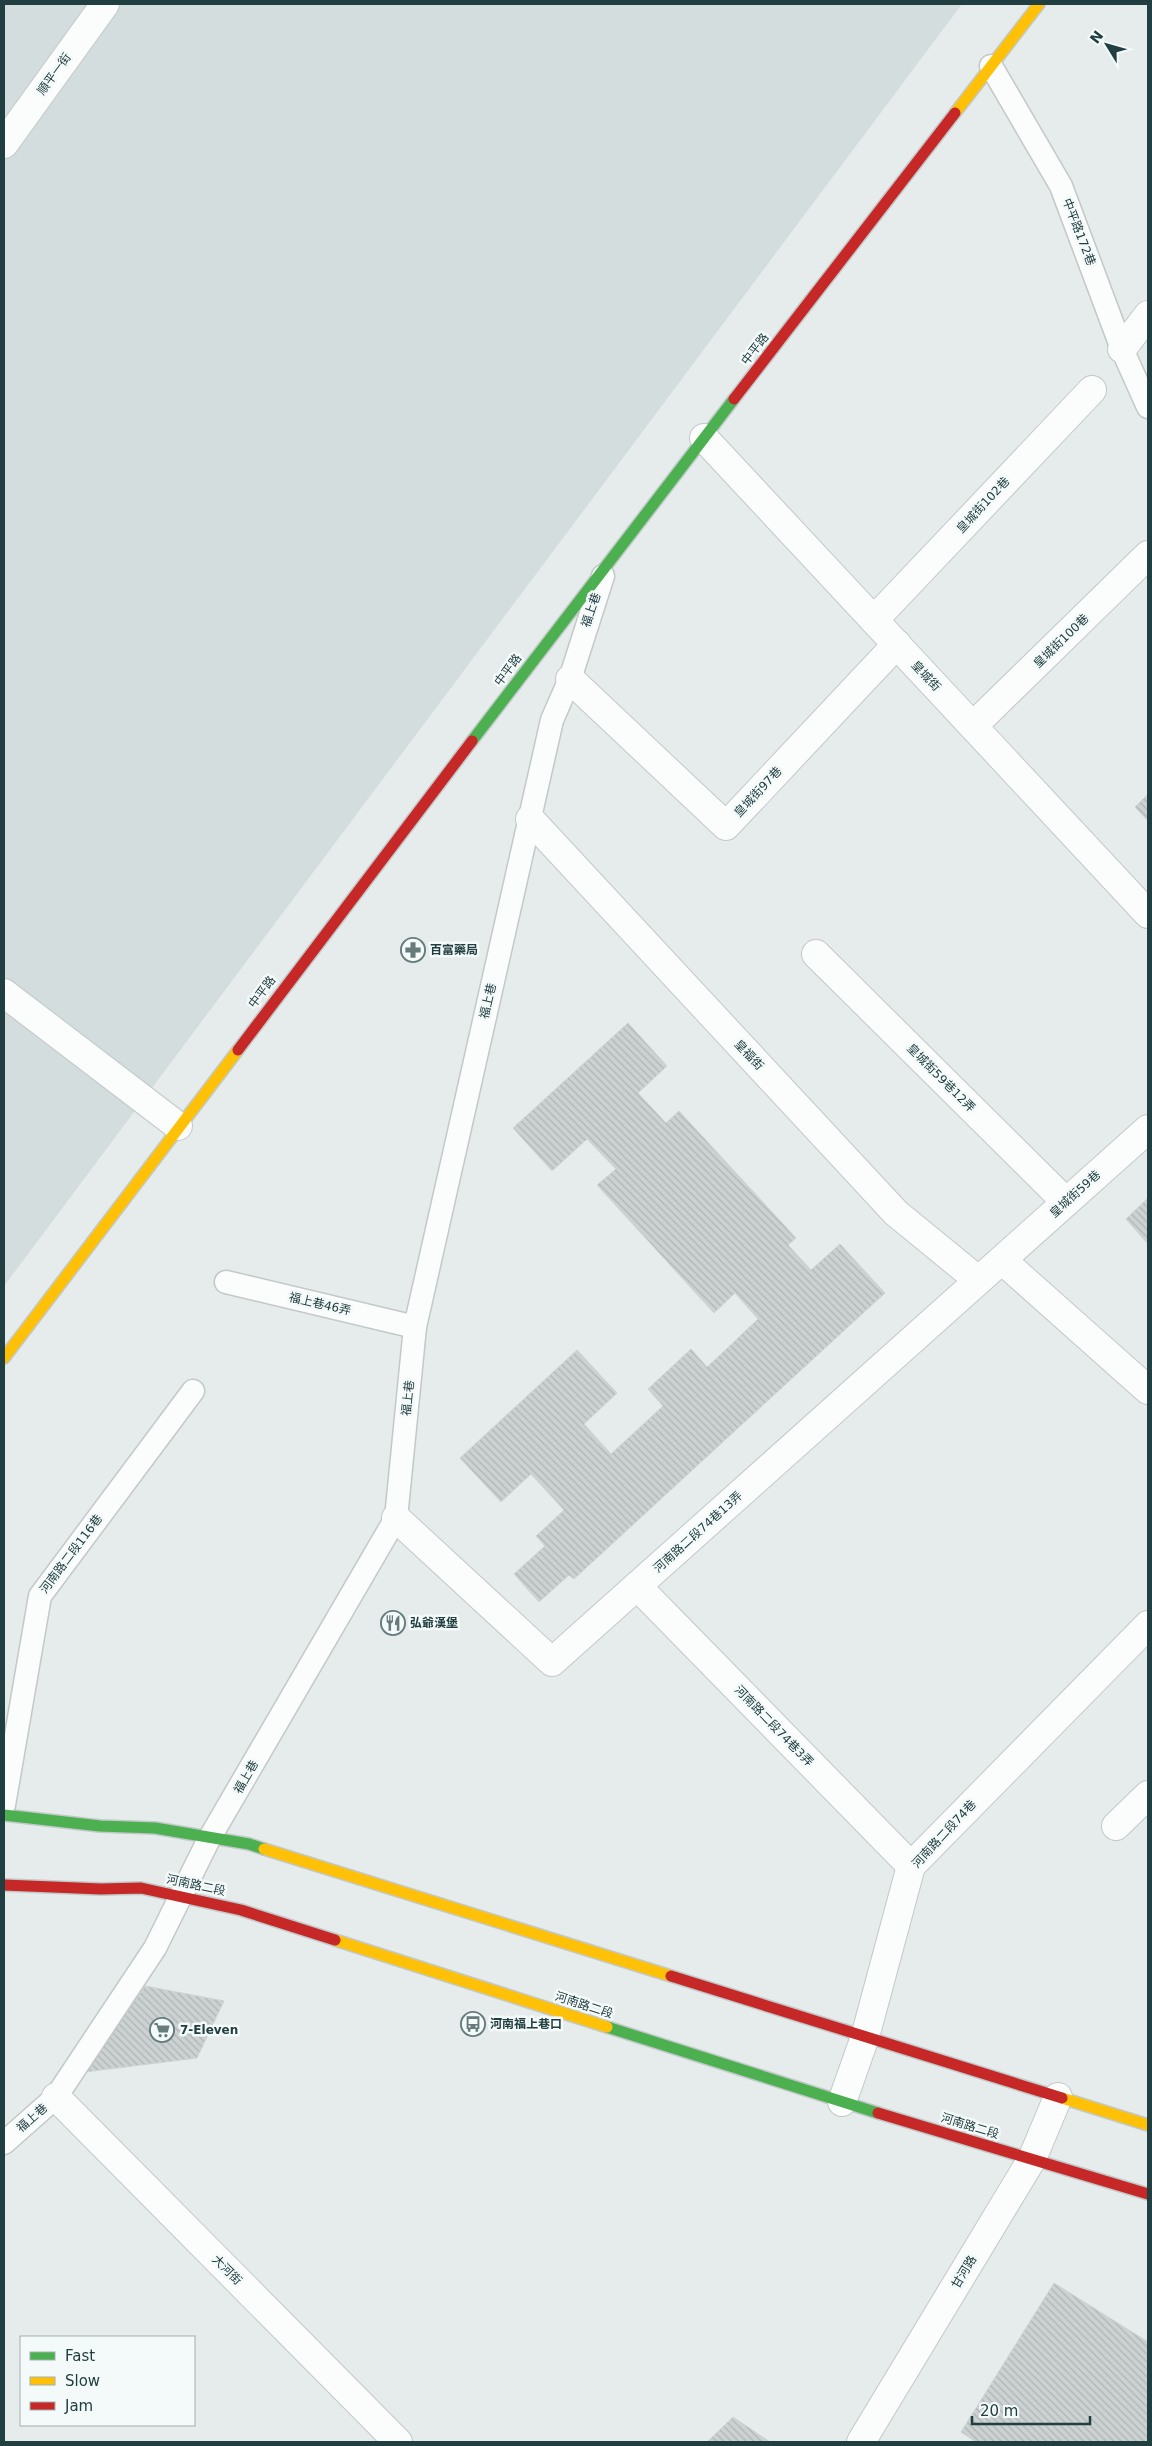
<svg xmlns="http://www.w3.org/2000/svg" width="1152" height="2446" font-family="'DejaVu Sans','Noto Sans TC',sans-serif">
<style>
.built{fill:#d3dddd}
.building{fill:url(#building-back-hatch);stroke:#ced4d4}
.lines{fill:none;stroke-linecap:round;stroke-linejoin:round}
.lane-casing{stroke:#c3c8c8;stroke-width:25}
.street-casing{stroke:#c3c8c8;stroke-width:30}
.fast-casing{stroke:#c1c9c9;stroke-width:14}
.slow-casing{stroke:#c1c9c9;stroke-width:14}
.jam-casing{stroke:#c1c9c9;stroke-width:14}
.lane{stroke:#fbfcfc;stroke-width:22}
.street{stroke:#fbfcfc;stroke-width:28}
.fast{stroke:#4caf50;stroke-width:11}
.slow{stroke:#ffc107;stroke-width:11}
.jam{stroke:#c62828;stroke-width:11}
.labels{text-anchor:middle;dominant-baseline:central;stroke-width:5;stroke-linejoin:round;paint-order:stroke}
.street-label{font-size:12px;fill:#213e41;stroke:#f4faf9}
.poi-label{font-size:12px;font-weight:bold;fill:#213e41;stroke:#f4faf9;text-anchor:start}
</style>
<defs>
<pattern id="building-back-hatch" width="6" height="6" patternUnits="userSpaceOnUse" patternTransform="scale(1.25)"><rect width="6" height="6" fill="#ccd2d2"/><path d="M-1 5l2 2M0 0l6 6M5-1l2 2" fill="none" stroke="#afb5b6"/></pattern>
</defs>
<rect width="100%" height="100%" fill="#e6ebeb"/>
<polygon class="built" points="4,4 962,4 4,1286"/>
<g class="building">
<polygon points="1148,794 1148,821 1135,807"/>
<polygon points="628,1023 667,1066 638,1093 666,1123 679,1111 796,1238 788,1245 811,1270 840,1244 885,1293 762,1406 718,1357 758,1319 735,1293 714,1313 597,1185 616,1169 587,1139 552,1171 513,1128"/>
<polygon points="1148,1198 1148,1244 1126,1219"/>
<polygon points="691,1349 707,1367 718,1357 762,1406 574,1579 569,1575 539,1602 514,1574 545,1546 536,1536 564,1510 531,1474 501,1502 460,1458 577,1350 617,1393 584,1424 611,1454 663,1406 648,1389"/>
<polygon points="145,1986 224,2001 197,2058 85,2072"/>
<polygon points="1054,2283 1148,2342 1148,2442 976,2442 961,2432"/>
<polygon points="733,2417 770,2442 707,2442"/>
</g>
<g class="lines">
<defs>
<g id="lane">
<polyline points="991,66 1061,186 1122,349 1148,407"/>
<polyline points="226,1282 415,1327"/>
<polyline points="4,1805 40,1596 193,1391"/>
<polyline points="4,2143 56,2097 155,1948 209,1839 396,1518 415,1327 552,720 570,679 603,576"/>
</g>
<g id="street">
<polyline points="4,144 105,4"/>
<polyline points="1122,349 1148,315"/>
<polyline points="704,438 1148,914"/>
<polyline points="874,620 1092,390"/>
<polyline points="570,679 726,826 897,644"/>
<polyline points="973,726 1148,555"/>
<polyline points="530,819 896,1213 978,1280"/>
<polyline points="816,954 1066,1202"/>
<polyline points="4,993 178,1126"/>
<polyline points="1003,1261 1148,1390"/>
<polyline points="396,1518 552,1662 1148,1129"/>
<polyline points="637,1586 911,1866"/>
<polyline points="1116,1826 1148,1795"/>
<polyline points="56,2097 398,2442"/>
<polyline points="842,2102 865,2037 911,1866 1148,1625"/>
<polyline points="861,2442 1032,2159 1058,2097"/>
</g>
<g id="fast">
<polyline points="472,741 734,399"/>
<polyline points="4,1815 100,1826 155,1828 249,1844 264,1849"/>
<polyline points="607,2027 878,2113"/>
</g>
<g id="slow">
<polyline points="955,113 1039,4"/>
<polyline points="4,1358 238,1050"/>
<polyline points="264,1849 671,1976"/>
<polyline points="335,1940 607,2027"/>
<polyline points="1062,2098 1148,2125"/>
</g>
<g id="jam">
<polyline points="734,399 955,113"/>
<polyline points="238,1050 472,741"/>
<polyline points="4,1885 101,1889 141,1888 241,1910 335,1940"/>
<polyline points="671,1976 1062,2098"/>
<polyline points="878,2113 1148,2194"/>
</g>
</defs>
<use href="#lane" class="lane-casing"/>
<use href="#street" class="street-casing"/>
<use href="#fast" class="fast-casing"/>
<use href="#slow" class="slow-casing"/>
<use href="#jam" class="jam-casing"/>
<use href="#lane" class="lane"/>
<use href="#street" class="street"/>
<use href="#fast" class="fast"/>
<use href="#slow" class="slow"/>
<use href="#jam" class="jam"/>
</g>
<defs>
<symbol id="pharmacy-ring" viewBox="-11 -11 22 22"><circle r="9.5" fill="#f4faf9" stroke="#667b7c" stroke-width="1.5"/><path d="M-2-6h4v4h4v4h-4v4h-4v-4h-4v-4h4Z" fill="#667b7c"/></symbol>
<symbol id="restaurant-ring" viewBox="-11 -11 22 22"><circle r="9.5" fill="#f4faf9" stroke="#667b7c" stroke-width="1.5"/><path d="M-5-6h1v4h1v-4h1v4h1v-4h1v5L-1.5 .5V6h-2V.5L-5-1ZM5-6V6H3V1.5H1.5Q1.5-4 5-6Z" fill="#667b7c"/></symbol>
<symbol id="bus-ring" viewBox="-11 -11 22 22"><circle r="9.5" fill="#f4faf9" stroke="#667b7c" stroke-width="1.5"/><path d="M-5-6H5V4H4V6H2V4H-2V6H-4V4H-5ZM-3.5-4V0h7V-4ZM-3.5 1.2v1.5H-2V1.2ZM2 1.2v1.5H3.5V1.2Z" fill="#667b7c"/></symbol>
<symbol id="supermarket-ring" viewBox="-11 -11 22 22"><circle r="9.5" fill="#f4faf9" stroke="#667b7c" stroke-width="1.5"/><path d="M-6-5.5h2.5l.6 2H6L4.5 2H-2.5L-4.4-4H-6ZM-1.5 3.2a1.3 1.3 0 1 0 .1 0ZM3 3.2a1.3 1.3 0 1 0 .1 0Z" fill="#667b7c"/></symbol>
</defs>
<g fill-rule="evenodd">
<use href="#pharmacy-ring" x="399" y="936" width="28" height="28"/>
<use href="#restaurant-ring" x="379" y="1609" width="28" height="28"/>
<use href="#bus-ring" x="459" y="2010" width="28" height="28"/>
<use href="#supermarket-ring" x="148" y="2016" width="28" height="28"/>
</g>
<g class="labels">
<g class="street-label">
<text transform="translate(54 74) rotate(-54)">順平一街</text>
<text transform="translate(1079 232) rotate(69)">中平路172巷</text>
<text transform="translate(755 349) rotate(-52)">中平路</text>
<text transform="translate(983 505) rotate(-47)">皇城街102巷</text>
<text transform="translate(591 610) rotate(-71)">福上巷</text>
<text transform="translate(1061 641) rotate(-44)">皇城街100巷</text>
<text transform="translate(508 670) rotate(-53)">中平路</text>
<text transform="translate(926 676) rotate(47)">皇城街</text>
<text transform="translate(758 792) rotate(-47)">皇城街97巷</text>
<text transform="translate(262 992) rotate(-53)">中平路</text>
<text transform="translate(488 1001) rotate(-77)">福上巷</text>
<text transform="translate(749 1055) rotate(47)">皇福街</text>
<text transform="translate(941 1078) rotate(45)">皇城街59巷12弄</text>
<text transform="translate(1075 1194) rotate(-42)">皇城街59巷</text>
<text transform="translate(320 1304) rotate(13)">福上巷46弄</text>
<text transform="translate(408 1398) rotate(-84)">福上巷</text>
<text transform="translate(698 1532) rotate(-42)">河南路二段74巷13弄</text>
<text transform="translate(71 1554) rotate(-53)">河南路二段116巷</text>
<text transform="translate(774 1726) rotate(46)">河南路二段74巷3弄</text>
<text transform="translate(246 1777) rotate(-60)">福上巷</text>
<text transform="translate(944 1834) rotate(-47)">河南路二段74巷</text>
<text transform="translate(196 1885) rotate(12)">河南路二段</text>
<text transform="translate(584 2005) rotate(18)">河南路二段</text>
<text transform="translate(32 2118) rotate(-41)">福上巷</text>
<text transform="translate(970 2126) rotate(17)">河南路二段</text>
<text transform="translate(227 2270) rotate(45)">大河街</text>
<text transform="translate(964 2272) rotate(-59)">甘河路</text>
</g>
<g class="poi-label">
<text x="430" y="950">百富藥局</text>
<text x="410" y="1623">弘爺漢堡</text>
<text x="490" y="2024">河南福上巷口</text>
<text x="180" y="2030">7-Eleven</text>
</g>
</g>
<rect width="1152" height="2446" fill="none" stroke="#213e41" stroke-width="10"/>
<rect x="20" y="2336" width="175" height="90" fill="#f4faf9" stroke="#a0afaf"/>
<rect x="30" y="2352" width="25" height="8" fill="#4caf50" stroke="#a0afaf"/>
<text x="65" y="2361" font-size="15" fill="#213e41">Fast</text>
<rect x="30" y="2377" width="25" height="8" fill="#ffc107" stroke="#a0afaf"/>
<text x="65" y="2386" font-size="15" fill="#213e41">Slow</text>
<rect x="30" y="2402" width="25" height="8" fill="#c62828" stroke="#a0afaf"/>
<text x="65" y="2411" font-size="15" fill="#213e41">Jam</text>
<g transform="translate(1107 45) rotate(307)" stroke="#f4faf9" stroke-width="4" paint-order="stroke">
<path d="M0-4L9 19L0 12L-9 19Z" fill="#213e41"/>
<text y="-8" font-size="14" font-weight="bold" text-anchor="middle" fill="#213e41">N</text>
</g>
<path d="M972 2416v8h118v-8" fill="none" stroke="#213e41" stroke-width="2.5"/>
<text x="980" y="2416" font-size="15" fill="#213e41" stroke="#f4faf9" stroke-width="4" paint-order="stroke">20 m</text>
</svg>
